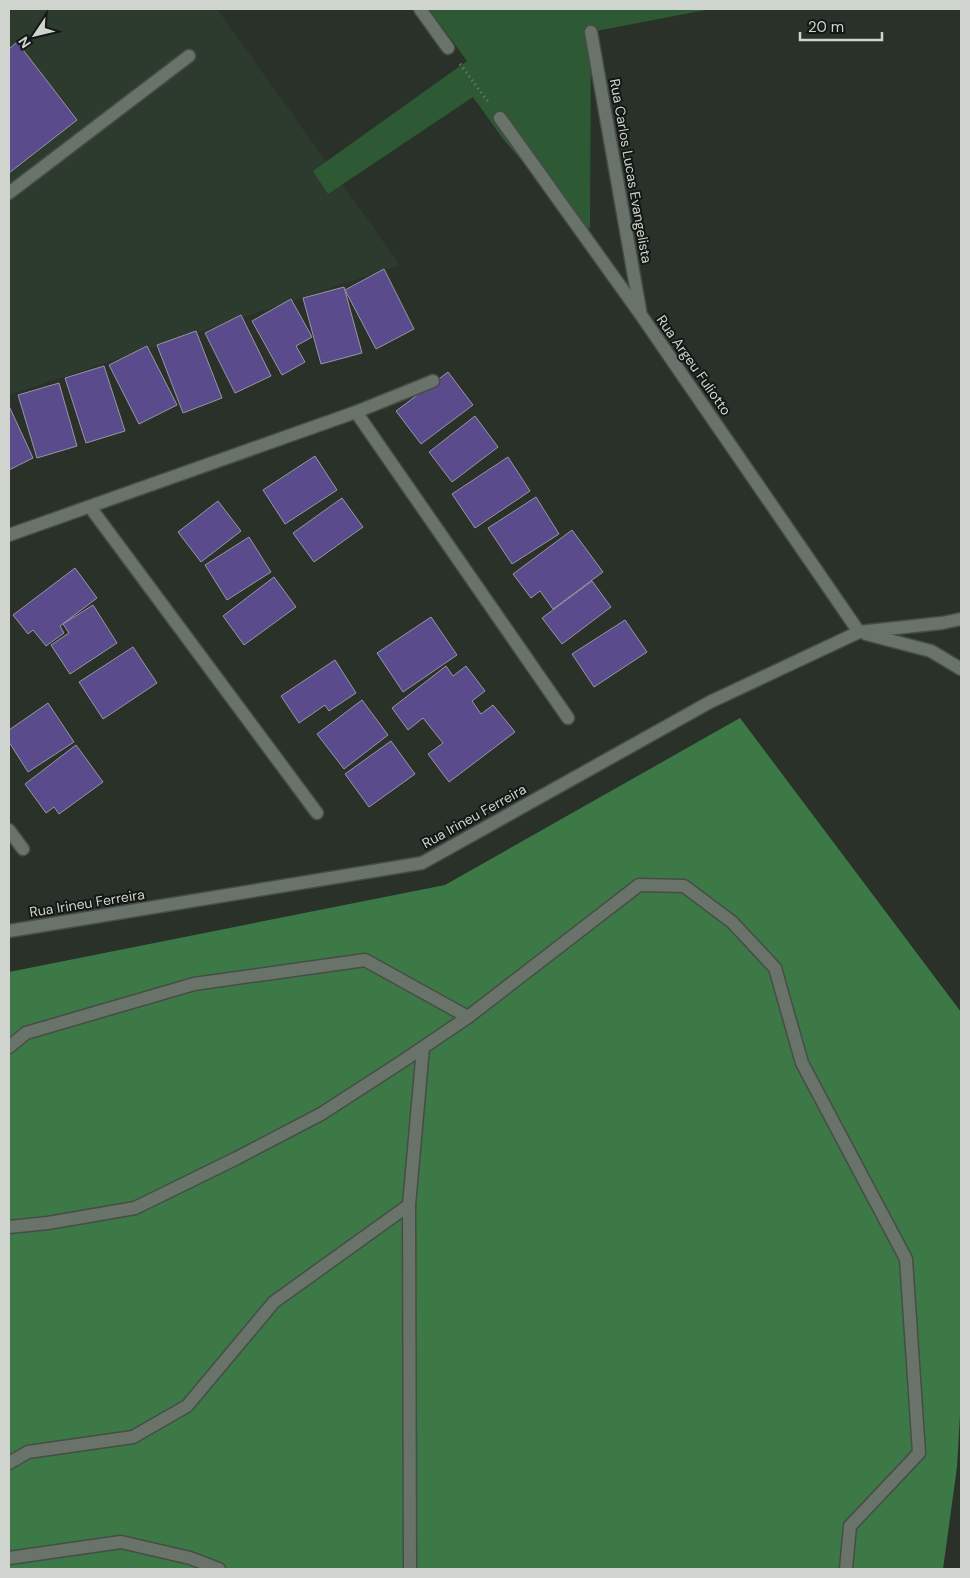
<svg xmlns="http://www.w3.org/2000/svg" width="970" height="1578" font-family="'DM Sans',sans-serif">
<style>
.built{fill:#2d3b2f}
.green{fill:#2d5934}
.forest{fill:#3d7946}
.building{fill:#5a4c8c;stroke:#9896a3}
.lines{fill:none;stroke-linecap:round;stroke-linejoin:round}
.lane-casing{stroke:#464d47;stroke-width:15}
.street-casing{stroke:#464d47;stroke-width:15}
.path{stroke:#7b827b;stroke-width:3;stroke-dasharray:1 4;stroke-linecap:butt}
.lane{stroke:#69736a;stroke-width:12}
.street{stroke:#69736a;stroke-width:12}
.labels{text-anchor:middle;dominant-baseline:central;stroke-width:4;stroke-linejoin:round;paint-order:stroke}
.street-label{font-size:14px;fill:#cfd4cf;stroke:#141814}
</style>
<rect width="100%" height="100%" fill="#293129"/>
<polygon class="built" points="9,9 217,9 400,265 9,395"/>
<polygon class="green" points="429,9 711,9 591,32 590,228 581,230 503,139 473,97 328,194 313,171 467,61"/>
<polygon class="forest" points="740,718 961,1012 961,1398 957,1467 943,1569 9,1569 9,972 445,885"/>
<g class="building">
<polygon points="17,42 77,120 9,173 9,49"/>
<polygon points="384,269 414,329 376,349 345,290"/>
<polygon points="344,287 362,353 321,364 303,298"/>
<polygon points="291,299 312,337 296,346 305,362 282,375 252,321"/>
<polygon points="241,315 271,376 235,393 205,333"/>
<polygon points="196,331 222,398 183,413 157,345"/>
<polygon points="147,346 177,405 139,424 109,365"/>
<polygon points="104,366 125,431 86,443 65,378"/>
<polygon points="448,372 473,405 421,444 396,411"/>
<polygon points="59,383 77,446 37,458 18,395"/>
<polygon points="9,406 33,458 9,470"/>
<polygon points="475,416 498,447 452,482 429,452"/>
<polygon points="315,456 337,490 285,524 263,490"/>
<polygon points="508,457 530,491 475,528 452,494"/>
<polygon points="536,497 559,534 512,564 488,528"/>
<polygon points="342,498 363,527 314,562 293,533"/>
<polygon points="218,501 241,531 201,562 178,532"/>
<polygon points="572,530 603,572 553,609 540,591 531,598 513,574"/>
<polygon points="249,537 271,572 227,600 205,565"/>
<polygon points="75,568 97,598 60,626 64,633 46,646 33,630 28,634 13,615"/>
<polygon points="274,577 296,607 244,645 223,616"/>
<polygon points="592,581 611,607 562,644 542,618"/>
<polygon points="93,605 117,643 70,674 51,645 69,633 63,624"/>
<polygon points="431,617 457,655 403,692 377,653"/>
<polygon points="625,620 647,652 594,687 572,654"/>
<polygon points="133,647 157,683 103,719 79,682"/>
<polygon points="335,660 356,693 329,711 325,705 299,723 281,696"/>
<polygon points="446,666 453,676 466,666 485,691 472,701 481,714 493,705 515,732 449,782 428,754 443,743 423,718 408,730 392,708"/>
<polygon points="362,700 388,735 344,769 317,734"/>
<polygon points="48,703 74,742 28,772 9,742 9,730"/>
<polygon points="391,741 415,774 369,807 345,774"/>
<polygon points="76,745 103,782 59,814 54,807 46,813 25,784"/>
</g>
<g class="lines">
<defs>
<polyline id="lane" points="9,193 189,56"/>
<g id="street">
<polyline points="420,9 448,48"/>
<polyline points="591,32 640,310"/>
<polyline points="500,118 641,315 859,632"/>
<polyline points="356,412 568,718"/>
<polyline points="90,507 317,813"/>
<polyline points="9,535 356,412 433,381"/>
<polyline points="866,634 931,651 961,669"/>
<polyline points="9,830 23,849"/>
<polyline points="9,931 422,863 710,702 859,632 942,623 961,619"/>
<polyline points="9,1047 26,1033 194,984 365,960 468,1017 639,885 684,886 732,922 775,968 802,1063 906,1259 919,1453 850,1526 846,1569"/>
<polyline points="409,1205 410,1569"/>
<polyline points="9,1227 48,1223 135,1208 237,1158 321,1114 403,1061 468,1017"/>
<polyline points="9,1463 28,1452 133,1437 187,1406 274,1302 409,1205 423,1048"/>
<polyline points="9,1558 121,1542 190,1558 219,1569"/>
</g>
</defs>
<use href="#lane" class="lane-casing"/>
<use href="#street" class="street-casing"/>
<polyline class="path" points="460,64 489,103"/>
<use href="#lane" class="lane"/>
<use href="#street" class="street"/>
</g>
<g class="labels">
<g class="street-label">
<text transform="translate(631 171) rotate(80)">Rua Carlos Lucas Evangelista</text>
<text transform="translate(694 365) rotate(55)">Rua Argeu Fuliotto</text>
<text transform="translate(474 816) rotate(-29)">Rua Irineu Ferreira</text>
<text transform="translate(87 903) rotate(-9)">Rua Irineu Ferreira</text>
</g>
</g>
<rect width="970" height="1578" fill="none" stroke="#cfd4cf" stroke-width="20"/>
<g transform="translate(35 35) rotate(235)" stroke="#141814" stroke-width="4" paint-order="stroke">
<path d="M0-4L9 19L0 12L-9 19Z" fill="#cfd4cf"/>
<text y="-8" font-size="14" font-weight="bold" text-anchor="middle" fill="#cfd4cf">N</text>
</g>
<path d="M800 32v8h82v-8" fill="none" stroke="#cfd4cf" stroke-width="2.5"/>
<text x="808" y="32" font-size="15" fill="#cfd4cf" stroke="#141814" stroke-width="4" paint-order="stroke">20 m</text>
</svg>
